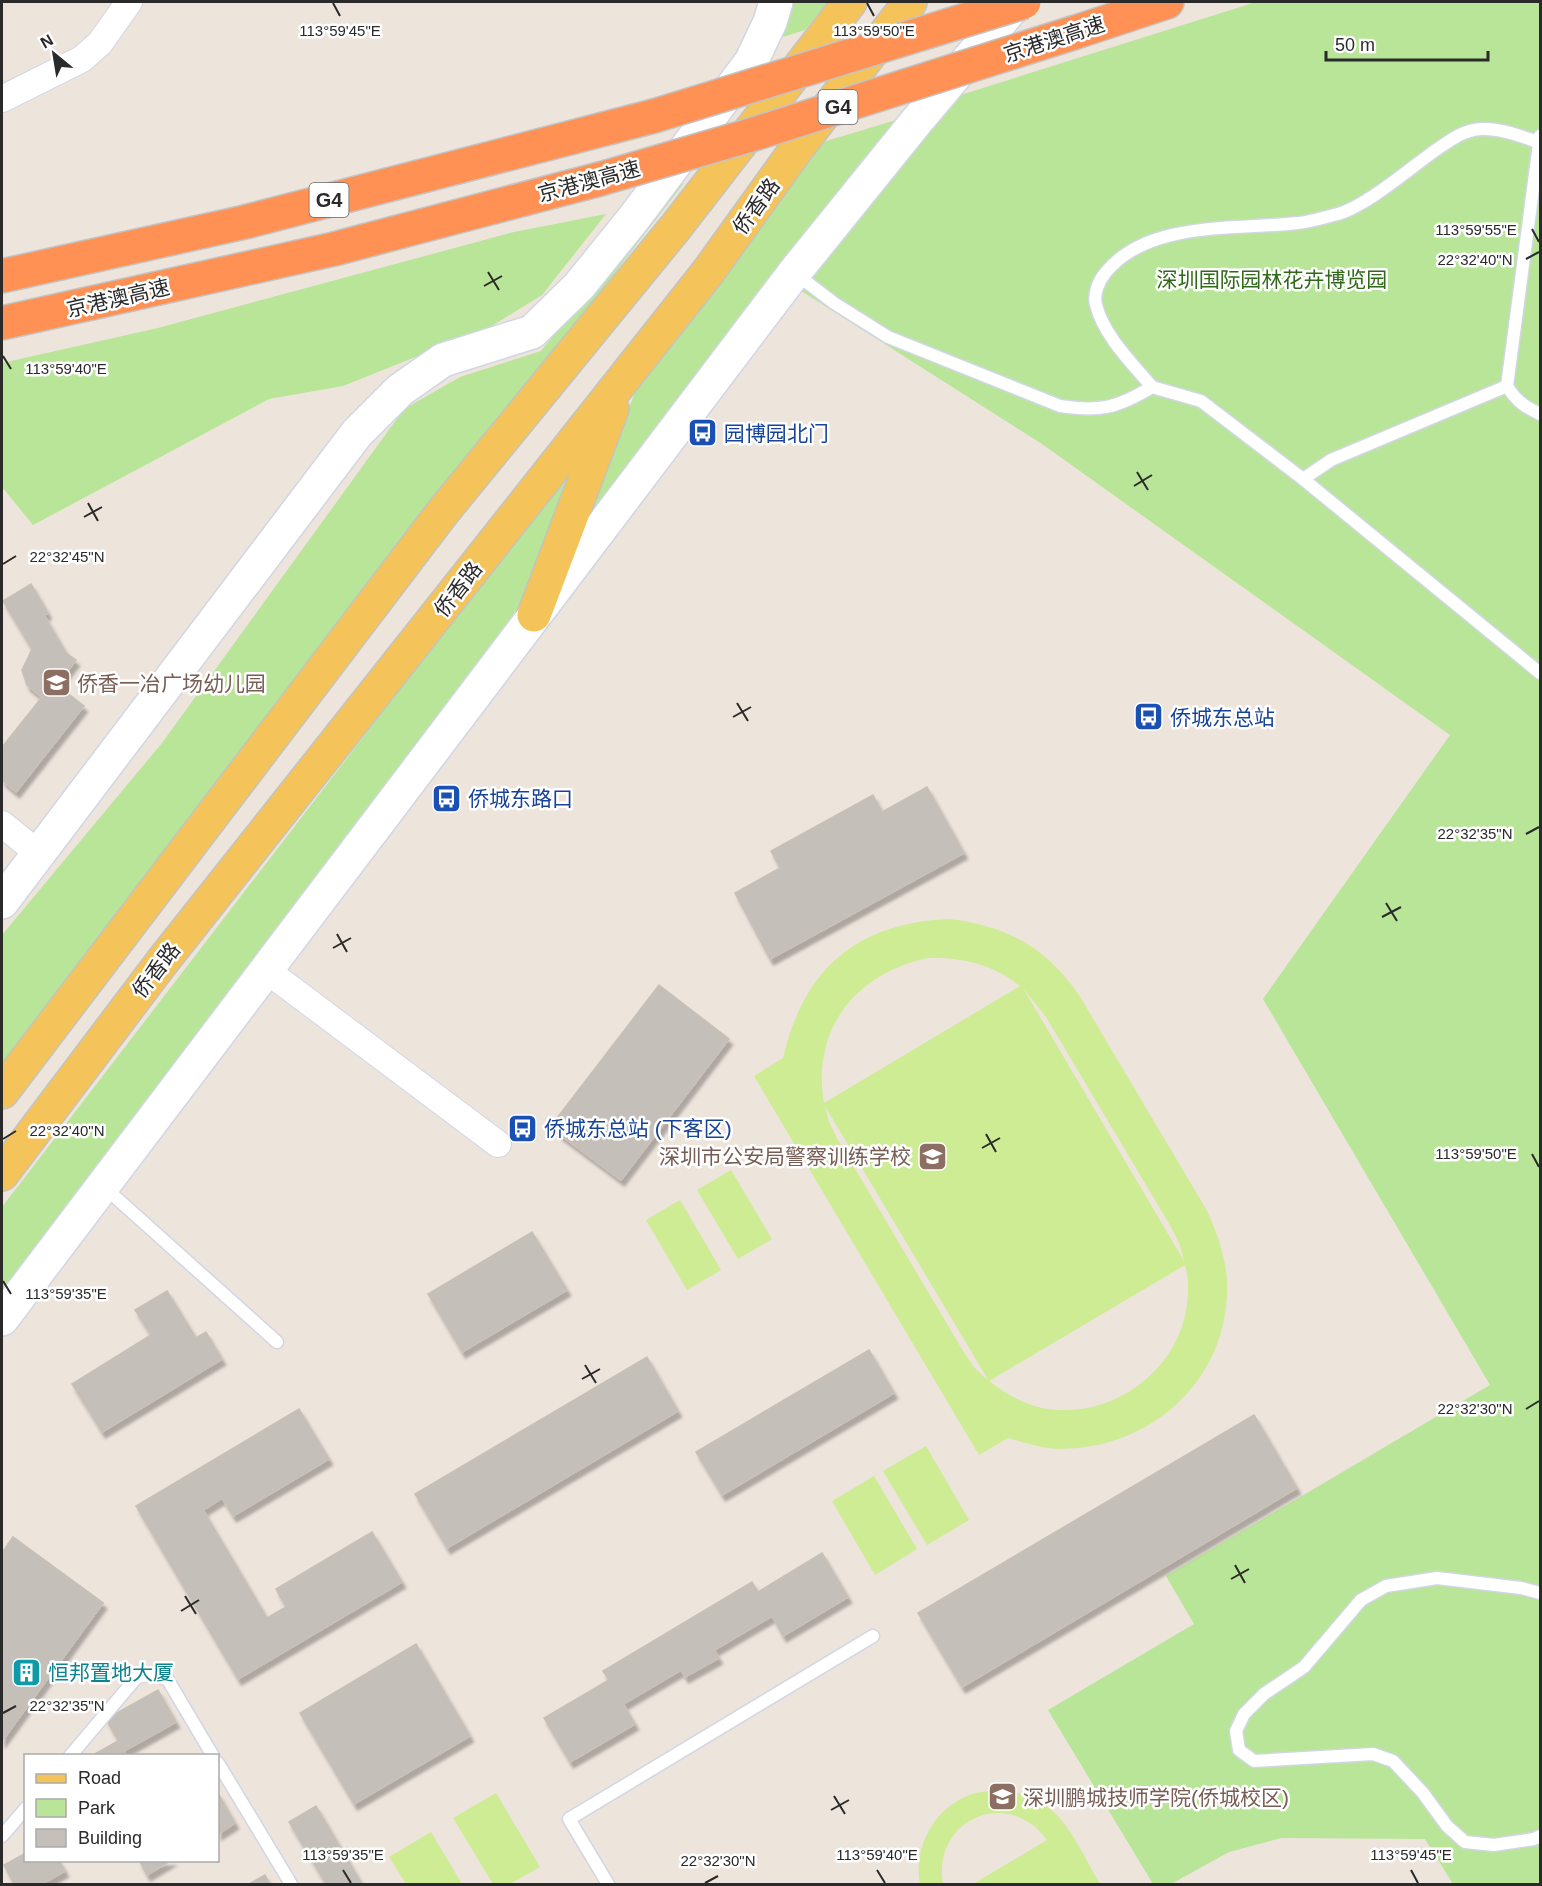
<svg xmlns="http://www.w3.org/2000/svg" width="1542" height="1886" font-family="Helvetica,'Noto Sans SC',sans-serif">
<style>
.green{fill:#b8e597}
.pitch{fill:#cdec93;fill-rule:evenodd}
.building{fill:#c4bfb8;stroke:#c8c0b6;stroke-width:1.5;filter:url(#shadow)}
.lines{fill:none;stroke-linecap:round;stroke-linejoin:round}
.lane-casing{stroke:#d1d6e4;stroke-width:15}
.street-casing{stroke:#d1d6e4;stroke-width:28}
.secondary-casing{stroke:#d1d6e4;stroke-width:36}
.primary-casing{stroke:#c3c3c3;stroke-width:36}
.highway-casing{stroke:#c3c3c3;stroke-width:36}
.lane{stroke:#fff;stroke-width:12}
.street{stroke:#fff;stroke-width:26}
.secondary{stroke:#fff;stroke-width:33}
.primary{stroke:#f4c45a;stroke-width:33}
.highway{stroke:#ff9155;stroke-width:33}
.highway-bridge-casing{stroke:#c3c3c3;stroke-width:36;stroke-linecap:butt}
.highway-bridge{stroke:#ff9155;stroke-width:33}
.ticks{fill:none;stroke:#2a2a2a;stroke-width:2}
.labels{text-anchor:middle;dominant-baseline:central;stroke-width:5;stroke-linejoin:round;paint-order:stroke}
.shield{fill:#fff;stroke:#6a6a6a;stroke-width:1.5}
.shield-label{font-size:20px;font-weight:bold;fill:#2a2a2a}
.street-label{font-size:21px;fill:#2a2a2a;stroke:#fff}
.park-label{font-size:21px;fill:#306a18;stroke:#fff}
.transit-label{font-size:21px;fill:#164399;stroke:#fff;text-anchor:start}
.education-label{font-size:21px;fill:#785e54;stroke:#fff;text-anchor:start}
.culture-label{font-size:21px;fill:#0d838f;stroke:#fff;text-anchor:start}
.ticks-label{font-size:15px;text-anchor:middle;fill:#2a2a2a;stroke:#fff;stroke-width:5;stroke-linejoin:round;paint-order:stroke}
</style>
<defs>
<filter id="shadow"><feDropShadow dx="3.5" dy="6" stdDeviation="1.5" flood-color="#0004"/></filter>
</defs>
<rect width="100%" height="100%" fill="#ede4dc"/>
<g class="green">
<polygon points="791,2 828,2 805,30 773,40"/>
<polygon points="1256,2 1540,2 1540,1884 1453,1884 1425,1839 1281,1838 1229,1852 1171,1884 1153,1884 1048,1710 1194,1624 1166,1576 1490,1385 1263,999 1450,735 1042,444 795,287 948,99"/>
<polygon points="916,114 593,523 584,519 638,385 823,142"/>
<polygon points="684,183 2,1069 2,935 162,743 404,409 460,377 541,351 671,186"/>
<polygon points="606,214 542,295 490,327 343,386 269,399 33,525 2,487 2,363 158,328 514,232"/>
<polygon points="580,455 528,623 12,1288 2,1290 2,1207"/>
</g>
<g class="pitch">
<path d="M 949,919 C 1008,926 1045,947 1079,995 L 1206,1209 C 1217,1232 1226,1257 1227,1283 C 1230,1377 1154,1448 1062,1449 C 1044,1449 1026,1443 1008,1438 L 979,1455 L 754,1076 L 783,1058 C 804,968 857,923 949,919 ZM 928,958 C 962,957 993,964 1020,986 L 824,1103 C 811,1029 856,973 928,958 ZM 1023,988 L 1046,1017 L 1171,1227 L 1180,1245 L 1184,1261 ZM 825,1106 L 987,1378 L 986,1379 L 974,1367 L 963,1351 L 838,1140 L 829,1122 ZM 1185,1265 C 1191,1285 1188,1312 1180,1332 C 1158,1386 1100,1419 1042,1408 C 1022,1404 1005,1393 989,1381 Z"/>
<polygon points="731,1170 772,1239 738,1259 697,1190"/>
<polygon points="680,1200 721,1270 687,1290 646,1220"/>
<polygon points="926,1446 969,1520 927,1545 883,1471"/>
<polygon points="874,1476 917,1549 875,1575 832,1501"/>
<path d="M 1004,1790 C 1016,1792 1028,1795 1040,1801 C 1068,1818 1084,1857 1100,1884 L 973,1884 L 1047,1840 C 1008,1786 932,1819 943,1884 L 920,1884 C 913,1849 933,1810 967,1796 C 979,1791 991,1791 1004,1790 Z"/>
<polygon points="496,1793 540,1867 510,1884 493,1884 453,1818"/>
<polygon points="431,1832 462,1884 406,1884 389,1857"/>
</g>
<g class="building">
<polygon points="31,584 48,613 44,615 66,653 76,660 57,685 84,706 16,792 2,780 2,745 3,746 42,697 27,685 22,670 32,649 3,601"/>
<polygon points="927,787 964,853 770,959 735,893 780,868 771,851 873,795 882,812"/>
<polygon points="659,985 729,1039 621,1180 550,1127"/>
<polygon points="532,1232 567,1290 462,1352 428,1294"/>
<polygon points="167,1291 196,1338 206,1332 222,1359 102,1432 72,1384 151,1335 135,1310"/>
<polygon points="869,1350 894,1393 722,1495 696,1452"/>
<polygon points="647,1357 678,1411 447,1548 415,1494"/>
<polygon points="299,1409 329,1459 233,1516 222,1498 203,1510 267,1618 286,1607 276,1589 372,1532 402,1582 238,1679 136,1506"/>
<polygon points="1254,1415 1297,1488 962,1687 918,1613"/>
<polygon points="13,1537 103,1603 2,1741 2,1553"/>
<polygon points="13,1537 103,1603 2,1741 2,1553"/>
<polygon points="822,1553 848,1597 783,1636 772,1616 714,1650 719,1658 685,1677 681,1670 623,1704 635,1724 570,1762 544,1718 609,1680 603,1671 752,1582 758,1592"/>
<polygon points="416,1644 470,1736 354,1804 300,1713"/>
<polygon points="158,1690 176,1722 124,1751 106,1719"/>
<polygon points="118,1741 126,1756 91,1756"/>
<polygon points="218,1793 235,1823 218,1834"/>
<polygon points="316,1806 362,1884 326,1884 289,1822"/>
<polygon points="26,1853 26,1860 59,1860 65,1871 42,1884 14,1884 4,1865"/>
<polygon points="139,1860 172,1860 147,1875"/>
<polygon points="265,1875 270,1884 249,1884"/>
</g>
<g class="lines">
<defs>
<g id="lane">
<path d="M 1540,136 L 1507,386 C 1516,401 1525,407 1540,414"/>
<path d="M 796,274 L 834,303 L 888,337 L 1060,406 C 1100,412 1117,408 1152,387 L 1201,401 L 1303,479 L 1540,673"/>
<path d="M 1152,387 C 1132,363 1104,336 1096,305 C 1093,294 1099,280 1106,272 C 1149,220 1237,230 1298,223 C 1311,222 1325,217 1338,214 C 1366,206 1408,170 1433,152 C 1448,142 1462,130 1481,129 C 1500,128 1520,136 1538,142"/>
<polyline points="1303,479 1331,460 1507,386"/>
<polyline points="103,1186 277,1342"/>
<polyline points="1540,1593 1521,1588 1437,1578 1386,1586 1361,1600 1304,1667 1264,1694 1244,1714 1236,1731 1239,1750 1254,1761 1373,1754 1393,1761 1423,1793 1447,1826 1465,1842 1494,1845 1534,1839 1540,1836"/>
<polyline points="70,1756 137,1677 153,1674 168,1680 213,1756"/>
<polyline points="218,1763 291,1884"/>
<polyline points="2,1836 26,1808"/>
<polyline points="608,1884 569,1819 873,1636"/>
</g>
<g id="street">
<polyline points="2,99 82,59 100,43 129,2"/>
<polyline points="2,824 38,853"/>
<polyline points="266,970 498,1144"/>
</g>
<g id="secondary">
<polyline points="2,902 357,433 400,390 443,360 532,332 579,286 634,218 751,62 770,22 776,2"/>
<polyline points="2,1319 794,273 916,122 1017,2"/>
</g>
<g id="primary">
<polyline points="534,615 612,409"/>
<polyline points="2,1092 442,513 675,228 850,2"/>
<polyline points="2,1174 162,962 708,272 795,151 910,2"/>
</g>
<g id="highway">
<polyline points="1076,32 1167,2"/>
<polyline points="2,276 245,222 654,116"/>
<polyline points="2,323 334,249 600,179"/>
</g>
</defs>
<use href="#lane" class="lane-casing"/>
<use href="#street" class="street-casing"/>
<use href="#secondary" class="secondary-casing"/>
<use href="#primary" class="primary-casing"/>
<use href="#highway" class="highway-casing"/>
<use href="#lane" class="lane"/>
<use href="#street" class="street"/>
<use href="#secondary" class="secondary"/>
<use href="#primary" class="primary"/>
<use href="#highway" class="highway"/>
<defs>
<g id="highway-bridge">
<polyline points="654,116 1024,2"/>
<polyline points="600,179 754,134 1076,32"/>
</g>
</defs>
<use href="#highway-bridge" class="highway-bridge-casing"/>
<use href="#highway-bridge" class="highway-bridge"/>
</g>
<path class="ticks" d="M 333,3 L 340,16M 867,3 L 874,16M 1532,229 L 1539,242M 1526,259 L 1539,252M 488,272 L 499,290M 484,286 L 502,276M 3,356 L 11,369M 1137,472 L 1148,490M 1134,486 L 1152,475M 88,503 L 98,521M 84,517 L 102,507M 3,564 L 16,556M 737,703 L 748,721M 733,717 L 751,707M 1526,834 L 1539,827M 1386,903 L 1397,921M 1382,917 L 1401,907M 337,934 L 347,952M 333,948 L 351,938M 986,1134 L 996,1152M 3,1139 L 16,1131M 982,1148 L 1000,1138M 1532,1154 L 1539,1167M 3,1281 L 11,1294M 585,1365 L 596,1383M 582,1379 L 600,1369M 1526,1409 L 1539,1401M 1235,1565 L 1245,1583M 1231,1579 L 1249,1569M 185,1596 L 196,1614M 181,1611 L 199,1600M 3,1713 L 16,1706M 834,1796 L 845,1814M 831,1810 L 849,1800M 343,1870 L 351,1883M 877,1870 L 885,1883M 1411,1870 L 1418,1883M 705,1883 L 718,1876"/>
<defs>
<symbol id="bus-square" viewBox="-11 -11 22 22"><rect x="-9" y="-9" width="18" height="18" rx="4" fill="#1a4fb4" stroke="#fff"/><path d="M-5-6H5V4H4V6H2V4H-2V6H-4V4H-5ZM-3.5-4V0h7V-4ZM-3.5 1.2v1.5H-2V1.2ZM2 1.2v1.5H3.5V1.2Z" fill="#fff"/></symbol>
<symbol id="school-square" viewBox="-11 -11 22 22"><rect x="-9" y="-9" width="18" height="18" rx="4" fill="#8d6e63" stroke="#fff"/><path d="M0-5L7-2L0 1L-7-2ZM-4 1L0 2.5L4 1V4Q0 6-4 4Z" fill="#fff"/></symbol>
<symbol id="building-square" viewBox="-11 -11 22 22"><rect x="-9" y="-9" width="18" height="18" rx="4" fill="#0f9aa8" stroke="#fff"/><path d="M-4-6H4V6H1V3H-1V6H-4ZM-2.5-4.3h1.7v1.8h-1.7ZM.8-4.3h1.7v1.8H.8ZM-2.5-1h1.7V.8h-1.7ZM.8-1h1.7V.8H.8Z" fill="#fff"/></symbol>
</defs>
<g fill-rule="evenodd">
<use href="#bus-square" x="686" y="416" width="33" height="33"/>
<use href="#school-square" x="40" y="666" width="33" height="33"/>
<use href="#bus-square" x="1132" y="700" width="33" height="33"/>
<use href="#bus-square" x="430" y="782" width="33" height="33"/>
<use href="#bus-square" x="506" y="1112" width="33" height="33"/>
<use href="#school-square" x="916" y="1140" width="33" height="33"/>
<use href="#building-square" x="10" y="1656" width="33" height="33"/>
<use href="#school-square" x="986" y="1780" width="33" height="33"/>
</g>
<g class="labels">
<g class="shield">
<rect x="818.5" y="90" width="39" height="34" rx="4.5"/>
<rect x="309.5" y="183" width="39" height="34" rx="4.5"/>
</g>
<g class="shield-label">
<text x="838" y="107">G4</text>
<text x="329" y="200">G4</text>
</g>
<g class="street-label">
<text transform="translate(1054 39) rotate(-18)">京港澳高速</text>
<text transform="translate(589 181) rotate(-15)">京港澳高速</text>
<text transform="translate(756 206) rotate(-54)">侨香路</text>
<text transform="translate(118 298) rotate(-13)">京港澳高速</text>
<text transform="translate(458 589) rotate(-52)">侨香路</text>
<text transform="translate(156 970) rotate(-52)">侨香路</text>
</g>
<g class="park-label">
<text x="1272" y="279">深圳国际园林花卉博览园</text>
</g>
<g class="transit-label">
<text x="724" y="433">园博园北门</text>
<text x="1170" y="717">侨城东总站</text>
<text x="468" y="798">侨城东路口</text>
<text x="544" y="1128">侨城东总站 (下客区)</text>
</g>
<g class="education-label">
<text x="77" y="683">侨香一冶广场幼儿园</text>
<text x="911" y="1156" text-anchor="end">深圳市公安局警察训练学校</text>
<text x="1023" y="1797">深圳鹏城技师学院(侨城校区)</text>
</g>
<g class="culture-label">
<text x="48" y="1672">恒邦置地大厦</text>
</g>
</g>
<g class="ticks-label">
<text x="340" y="36">113°59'45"E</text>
<text x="874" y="36">113°59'50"E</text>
<text x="1476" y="235">113°59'55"E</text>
<text x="1475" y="265">22°32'40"N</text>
<text x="66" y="374">113°59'40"E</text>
<text x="67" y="562">22°32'45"N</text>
<text x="1475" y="839">22°32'35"N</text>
<text x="67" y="1136">22°32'40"N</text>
<text x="1476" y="1159">113°59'50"E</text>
<text x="66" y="1299">113°59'35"E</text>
<text x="1475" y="1414">22°32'30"N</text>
<text x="67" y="1711">22°32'35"N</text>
<text x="343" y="1860">113°59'35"E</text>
<text x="877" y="1860">113°59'40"E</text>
<text x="1411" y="1860">113°59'45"E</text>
<text x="718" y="1866">22°32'30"N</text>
</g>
<rect width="1542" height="1886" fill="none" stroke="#2a2a2a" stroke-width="6"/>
<rect x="24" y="1754" width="195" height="108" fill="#ffffff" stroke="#aaaaaa" stroke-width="1.5"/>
<rect x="36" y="1774" width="30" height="9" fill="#f4c45a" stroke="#aaaaaa" stroke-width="1.5"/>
<text x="78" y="1784" font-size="18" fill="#2a2a2a">Road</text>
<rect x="36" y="1799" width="30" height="18" fill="#b8e597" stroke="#aaaaaa" stroke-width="1.5"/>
<text x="78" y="1814" font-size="18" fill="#2a2a2a">Park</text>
<rect x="36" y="1829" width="30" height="18" fill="#c4bfb8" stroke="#aaaaaa" stroke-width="1.5"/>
<text x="78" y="1844" font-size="18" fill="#2a2a2a">Building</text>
<g transform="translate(54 54) rotate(330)" stroke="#ffffff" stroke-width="4.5" paint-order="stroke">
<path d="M0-4.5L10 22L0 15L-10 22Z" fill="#2a2a2a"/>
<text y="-9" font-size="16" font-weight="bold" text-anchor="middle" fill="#2a2a2a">N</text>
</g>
<path d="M1326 51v9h162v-9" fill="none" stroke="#2a2a2a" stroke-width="3"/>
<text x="1335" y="51" font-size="18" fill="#2a2a2a" stroke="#ffffff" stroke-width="4.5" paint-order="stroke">50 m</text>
</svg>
